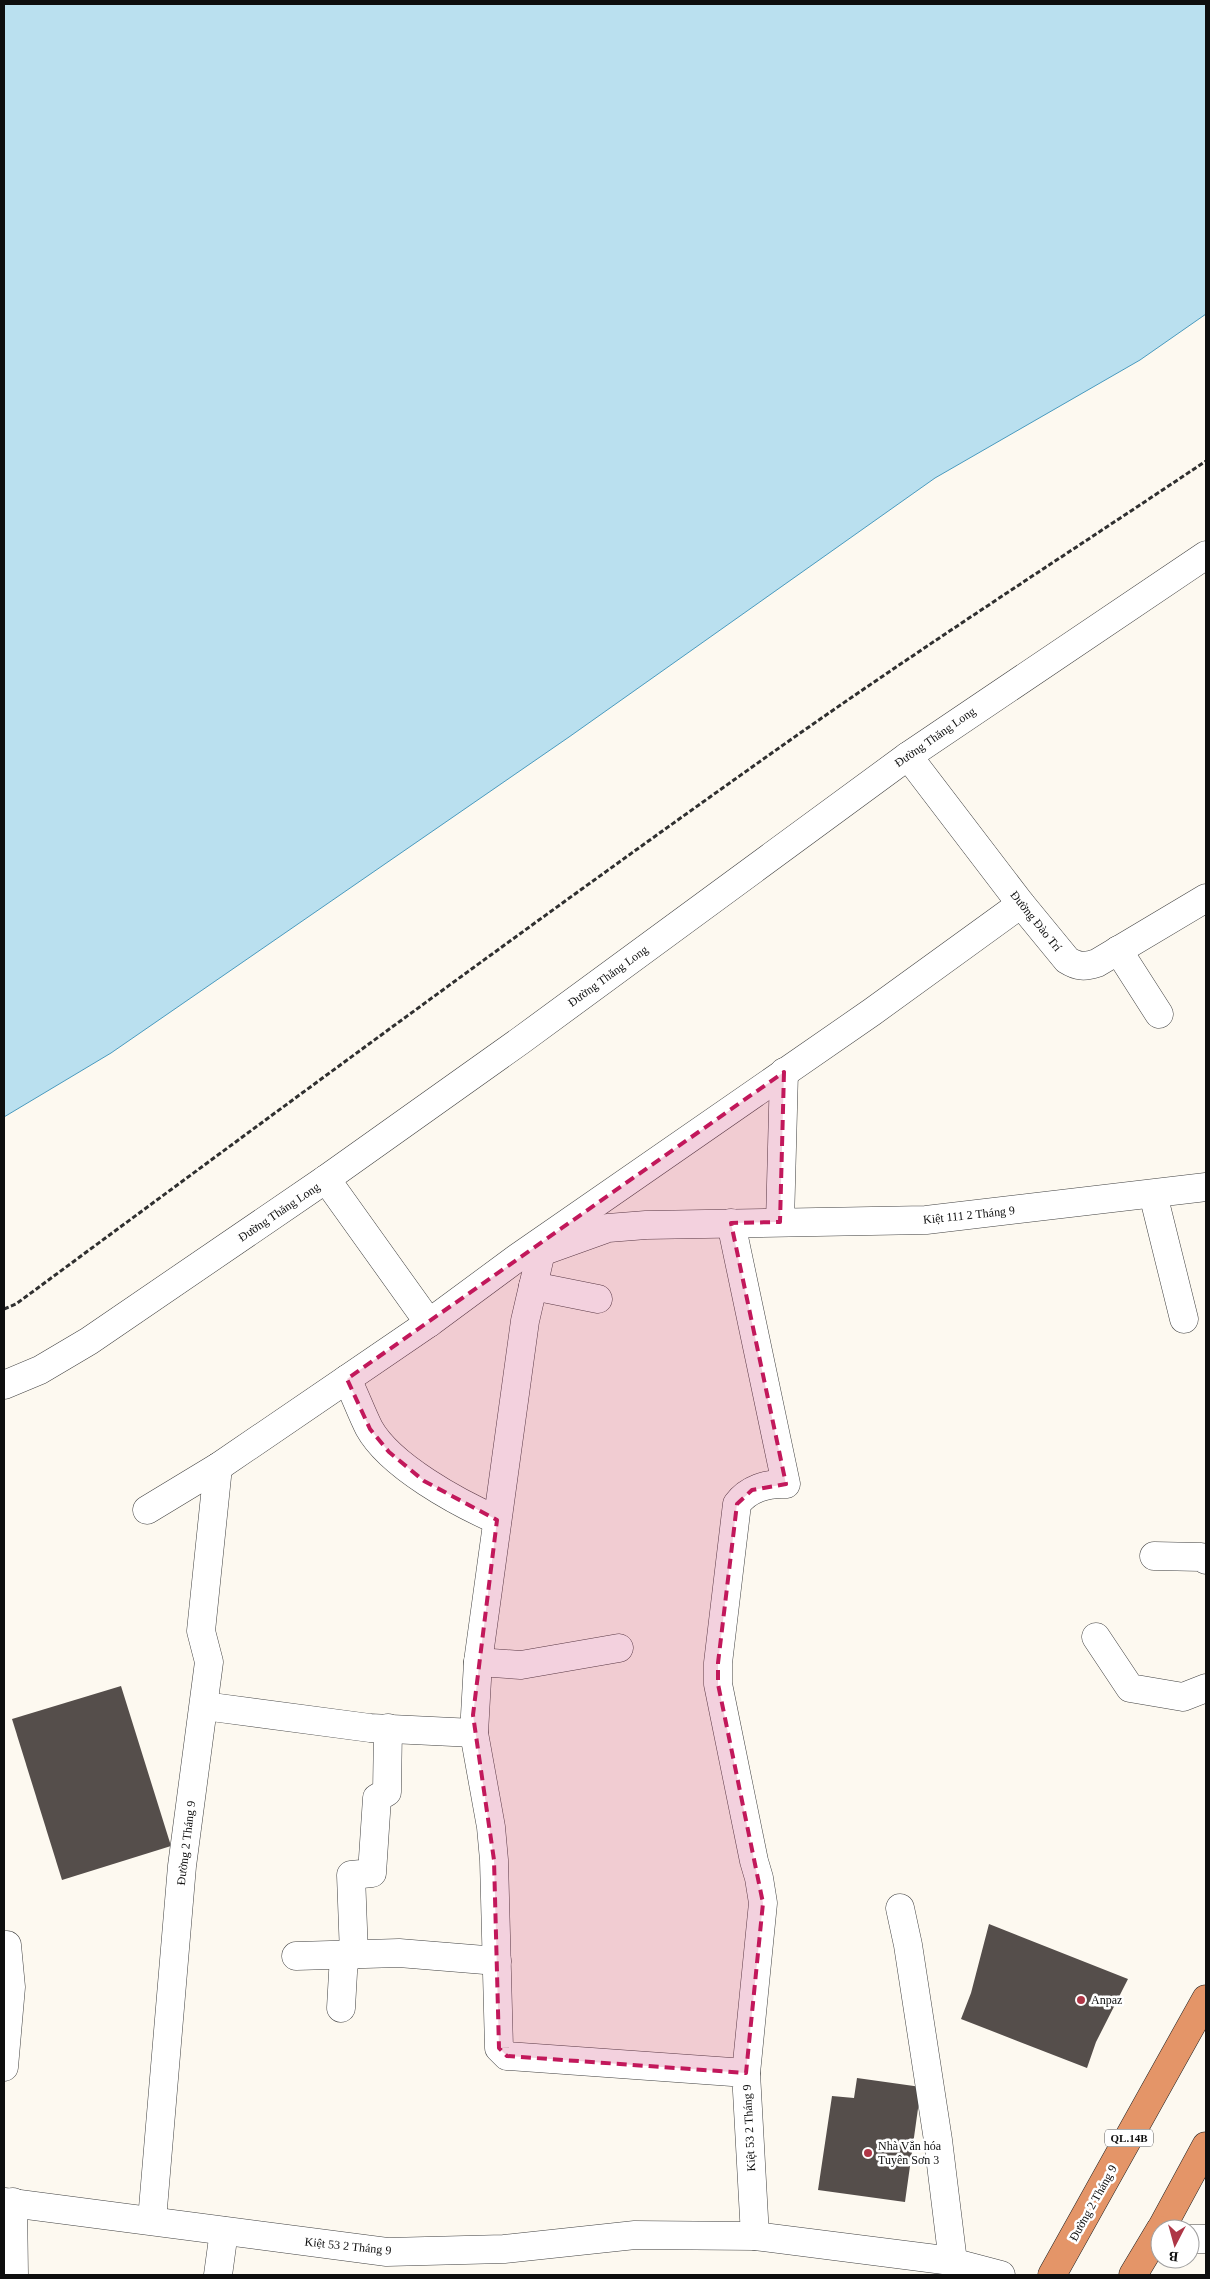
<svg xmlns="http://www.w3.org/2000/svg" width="1210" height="2279" font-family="'Times New Roman',serif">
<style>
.water{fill:#bae0ef;stroke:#4a9abe}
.building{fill:#554e4b}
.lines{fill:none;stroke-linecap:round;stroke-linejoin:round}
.minor-casing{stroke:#414141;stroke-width:29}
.highway-casing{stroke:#1f1f1f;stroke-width:29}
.path{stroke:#303030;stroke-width:3;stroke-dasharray:5 2.5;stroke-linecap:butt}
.minor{stroke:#fff;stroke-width:28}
.highway{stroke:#e49568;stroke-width:28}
.marked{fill:#c2185b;fill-opacity:0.2;stroke:#c2185b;stroke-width:4;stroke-dasharray:10 6;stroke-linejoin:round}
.poi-dot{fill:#ae3646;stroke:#fff;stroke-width:2}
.labels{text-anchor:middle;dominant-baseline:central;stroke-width:5;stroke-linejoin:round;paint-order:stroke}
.shield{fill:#fff;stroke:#565656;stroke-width:1}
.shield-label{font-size:11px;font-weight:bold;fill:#0e0e0e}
.street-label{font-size:12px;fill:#0e0e0e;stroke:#fff}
.poi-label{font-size:12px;fill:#0e0e0e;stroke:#fff;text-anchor:start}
</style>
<rect width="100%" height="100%" fill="#fdf9f0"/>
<polygon class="water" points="4,4 1206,4 1206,314 1140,360 935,478 569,737 111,1053 4,1117"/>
<g class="building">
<polygon points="121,1686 171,1846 62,1880 12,1719"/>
<polygon points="989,1924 1128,1979 1096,2042 1087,2068 961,2019 971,1993"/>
<polygon points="857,2078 921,2087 905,2202 818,2190 832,2096 854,2098"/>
</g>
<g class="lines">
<defs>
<g id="minor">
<path d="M 908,756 L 1021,904 L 1067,960 C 1078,967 1085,967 1097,963 L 1206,898"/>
<polyline points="1118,950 1159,1014"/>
<polyline points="326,1179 429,1323"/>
<polyline points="1153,1194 1184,1319"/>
<polyline points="780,1222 784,1072"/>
<path d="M 731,1223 L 786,1484 C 767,1483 748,1489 737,1504 L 718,1663 L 718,1684 L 754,1861 L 759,1878 L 763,1903 L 746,2073"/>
<polyline points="541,1252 525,1321 478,1662 474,1733 491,1827 494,1860 499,2048 507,2056 746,2073 755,2236"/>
<polyline points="541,1252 608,1228 646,1225 926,1220 1206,1187"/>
<polyline points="533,1286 598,1299"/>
<path d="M 347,1379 C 355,1395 361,1412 369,1428 C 390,1466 458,1503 497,1520"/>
<polyline points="4,1385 40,1370 89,1341 326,1179 520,1041 908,756 1206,555"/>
<polyline points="147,1510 218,1467 429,1323 517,1258 872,1012 1021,904"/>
<polyline points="1154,1556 1201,1557 1206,1560"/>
<polyline points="1096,1637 1130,1688 1183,1697 1206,1688"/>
<polyline points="478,1662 521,1665 619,1648"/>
<polyline points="204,1706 370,1728 474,1733"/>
<polyline points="900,1908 908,1945 938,2140 953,2262"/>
<polyline points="354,1955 351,1875 372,1873 377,1798 387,1792 388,1728"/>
<polyline points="296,1956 399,1953 497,1961"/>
<polyline points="341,2008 344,1955"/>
<polyline points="4,2067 11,1987 7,1945"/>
<polyline points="4,2202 387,2252 504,2249 635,2235 755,2236 944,2260 1001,2275"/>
<polyline points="13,2202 14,2275"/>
<polyline points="152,2220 182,1866 209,1662 201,1631 218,1467"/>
<polyline points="1190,2239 1206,2239"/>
<polyline points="218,2275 224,2231"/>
</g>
<g id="highway">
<polyline points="1161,2229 1206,2146"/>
<polyline points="1052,2275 1206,1999"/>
<polyline points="1133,2275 1160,2230"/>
</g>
</defs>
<use href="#minor" class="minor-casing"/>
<use href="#highway" class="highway-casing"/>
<path class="path" d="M 4,1309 L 16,1304 C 264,1121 511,938 762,760 C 908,656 1058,560 1206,461"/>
<use href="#minor" class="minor"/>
<use href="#highway" class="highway"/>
</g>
<path class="marked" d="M 784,1072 L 780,1222 L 731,1223 L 786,1484 L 752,1490 L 737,1504 L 718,1663 L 718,1684 L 763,1903 L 746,2073 L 507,2056 L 499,2048 L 494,1860 L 473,1715 L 497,1520 L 424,1481 L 389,1452 L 370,1429 L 347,1379 Z"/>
<g class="poi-dot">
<circle cx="1081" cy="2000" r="5"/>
<circle cx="868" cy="2153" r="5"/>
</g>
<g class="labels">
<rect class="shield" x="1105" y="2129.5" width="48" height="17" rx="4"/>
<g class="shield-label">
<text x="1129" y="2138">QL.14B</text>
</g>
<g class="street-label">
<text transform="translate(935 737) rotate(-35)">Đường Thăng Long</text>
<text transform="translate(1036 921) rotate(51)">Đường Đào Trí</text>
<text transform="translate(608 976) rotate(-36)">Đường Thăng Long</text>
<text transform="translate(279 1212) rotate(-34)">Đường Thăng Long</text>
<text transform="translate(969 1215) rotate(-6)">Kiệt 111 2 Tháng 9</text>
<text transform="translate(186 1843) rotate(-83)">Đường 2 Tháng 9</text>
<text transform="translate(749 2128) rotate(-93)">Kiệt 53 2 Tháng 9</text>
<text transform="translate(1093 2203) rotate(-61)">Đường 2 Tháng 9</text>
<text transform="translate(348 2246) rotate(6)">Kiệt 53 2 Tháng 9</text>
</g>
<g class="poi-label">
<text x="1091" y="2000">Anpaz</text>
<text x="878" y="2146">Nhà Văn hóa<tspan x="878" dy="14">Tuyên Sơn 3</tspan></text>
</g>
</g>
<rect width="1210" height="2279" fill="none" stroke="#0e0e0e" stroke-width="10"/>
<g transform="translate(1175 2244) rotate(186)"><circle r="24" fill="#ffffff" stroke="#9f9f9f"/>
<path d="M0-4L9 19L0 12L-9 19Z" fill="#ae3646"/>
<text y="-8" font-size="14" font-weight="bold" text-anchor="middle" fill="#0e0e0e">B</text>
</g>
</svg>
